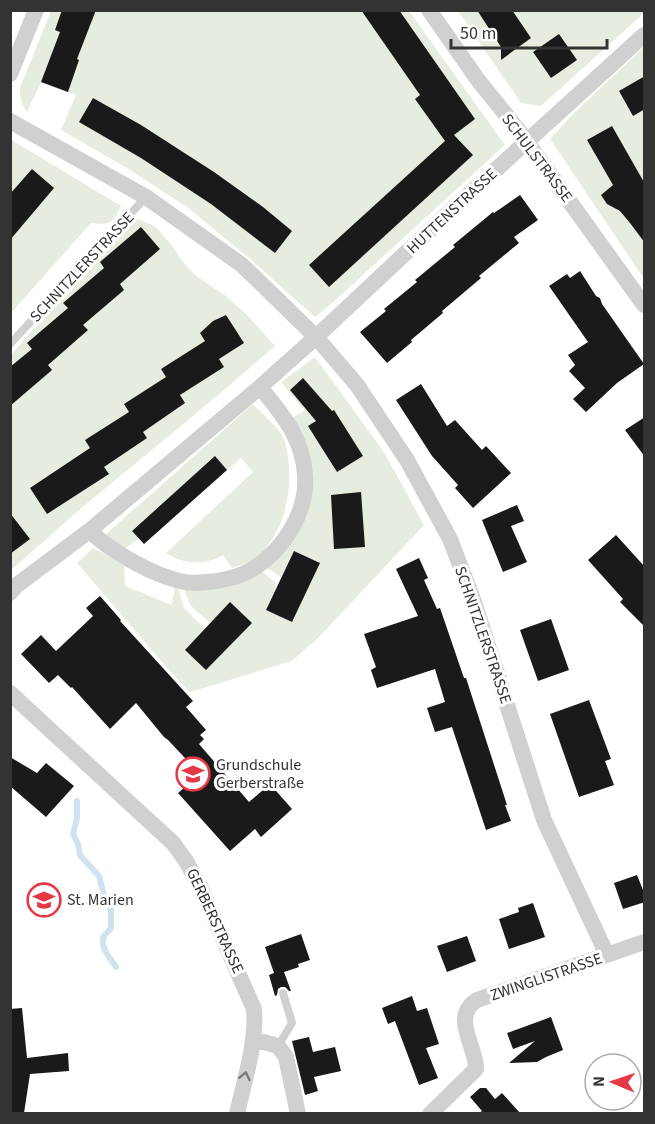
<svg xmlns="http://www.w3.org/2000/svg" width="655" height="1124" viewBox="0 0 655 1124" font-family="'Source Sans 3',sans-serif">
<rect width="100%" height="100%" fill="#fff"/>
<path fill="#e6ecdf" d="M644,10v3l-103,93 -20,-3 -63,-92z
M51,11h358l96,134 -175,160 -15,12 -66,-59 -62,-51 -60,-39 -66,-38 15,-35 -35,-13 -14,30c-6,-8 -7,-14 -7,-24z
M644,47v232l-94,-140 21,-23z
M10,139l111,67c-9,18 -10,19 -30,17l-80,90z
M138,219l18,8 17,20 10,15 13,14 30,20 21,19 28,31c-63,55 -127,107 -191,160 -25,21 -48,43 -73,64v-215l63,-73 47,-49z
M315,357l69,95 40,73 -105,112 -27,24 -102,31 -21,-22 -92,-107 16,-15 31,16 1,22 47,19 3,-18h3l6,21 21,21 1,41 45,-48 -21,-19 -20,20 -20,-18 -6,-16 76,-19 17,14 -11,26 26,12 28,-59 -26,-12 -13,26 -17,-11 37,-42 -8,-107 12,-6 -24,-29z
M253,404c8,9 23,22 29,31 5,9 6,22 7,32 2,31 -6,63 -28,87 -7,8 -18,10 -29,14l-9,-13c-17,11 -41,9 -57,-2l87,-81 -12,-14 -14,12 -12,-13 -83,73 7,9 -17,11 -17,-15z"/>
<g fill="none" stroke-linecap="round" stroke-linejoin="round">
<path stroke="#cfe2ee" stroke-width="6" d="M77,801v17l-4,16 5,10 2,11 19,21 5,19 7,15v18c-2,3 -5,5 -7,8 -5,11 7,23 12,31"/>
</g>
<path fill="#1a1a1a" d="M62,10h34l-19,49 2,1 -11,32 -27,-10 19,-50 -5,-2z
M361,10h38l76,109 -21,16 19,20 -144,132 -20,-22 136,-124 -30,-42 5,-4z
M477,10h35l19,28 -30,22v-13z
M559,34l18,26 -26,18 -18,-26z
M645,76v33l-12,7 -14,-25z
M93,98l48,27 73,47 49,35 29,24 -17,22 -64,-49 -70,-46 -62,-36z
M612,126l33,58v59l-15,-20 -10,-12 -13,-7 -6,-9 12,-10 -26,-45z
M32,169l22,19 -44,52v-46z
M520,195l18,25 -24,17 5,6 -40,33 2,2 -39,33 1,2 -32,27 1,2 -25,21 -27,-31 26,-21 -2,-2 33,-27 -2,-2 40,-33 -2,-2 40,-33 1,1z
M141,227l19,22 -40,35 4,6 -41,35 5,5 -40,35 4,5 -42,36v-39l22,-18 -5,-6 41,-35 -5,-5 41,-35 -4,-6z
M580,271l16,25 4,2 2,6 42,60 -27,19 -31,29 -13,-13 12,-11 -16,-17 6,-6 -7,-10 20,-13 -39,-56 18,-12 3,4z
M226,315l18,28 -25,16 5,8 -44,28 5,8 -42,29 4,6 -43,29 5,7 -62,40 -17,-26 60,-40 -5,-8 44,-28 -5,-8 42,-27 -5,-8 44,-28 -5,-8 13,-12z
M303,378l29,33 2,-1 29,46 -26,16 -29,-46 8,-5 -26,-31z
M421,384l26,42 8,-6 27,30 4,-4 25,27 -38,35 -18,-20 3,-3 -26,-29 -36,-56z
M645,417v40l-20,-27z
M215,456l12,14 -83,74 -12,-13z
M361,492l4,55 -31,2 -3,-54z
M517,505l7,16 -13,5 16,36 -24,10 -21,-52z
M10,513l20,26 -20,15z
M616,535l29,32v60l-25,-25 3,-3 -35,-39z
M294,551l26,12 -28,59 -26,-12z
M419,558l9,20 -4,2 13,29 3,-1 24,70h2l41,127h-2l6,16 -25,9 -34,-103 -17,5 -8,-24 18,-6 -10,-33 -58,19 -6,-18 5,-3 -12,-33 54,-18 -22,-47z
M100,596l21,24 -1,1 73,80 -7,6 20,23 -6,5 4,4 -5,5 50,58 21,-18 22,25 -31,28 -6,-8 -25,22 -52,-58 22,-19 -32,-34 -4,-3 -28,-34 -26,26 -38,-42 -1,1 -13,-13 -9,8 -28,-29 20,-19 15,16 37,-35 -7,-8z
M230,602l22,21 -46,47 -21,-20z
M551,619l18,51 -31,11 -18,-51z
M589,700l22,59 -6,2 9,24 -35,12 -29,-83z
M10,757l27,16 9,-10 28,23 -28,31 -36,-31z
M637,875l8,20v7l-22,7 -9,-26z
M533,903l12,34 -36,12 -10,-30 20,-7 -1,-4z
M301,934l9,26 -12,4 1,3 -15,5 7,19h-2l-4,-4h-4l-3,2 -1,6 -2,1 -6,-21 5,-2 -9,-26z
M467,936l9,25 -29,11 -10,-26z
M412,996l5,15 10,-3 12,36 -13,4 12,30 -19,7 -24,-64 -7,3 -6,-16z
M22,1008l5,50 41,-5 1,18 -39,3 -6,39h-14v-104z
M551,1017l12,33 -17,7 -9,5 -28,1 26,-22 -22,8 -6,-16z
M309,1037l4,15 22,-5 6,24 -27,6 4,14 -13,4 -13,-54z
M480,1088h6l9,11 7,-6 18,20h-41l3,-2 -12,-14z"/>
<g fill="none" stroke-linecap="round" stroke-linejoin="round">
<path stroke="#d0d0d0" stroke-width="8" d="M10,344l136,-147
M278,1046l14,-23 -9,-30"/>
<path stroke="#d0d0d0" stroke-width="16" d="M429,10l49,70 41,51 125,174
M10,74l26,-64
M10,121l136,76 96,68 74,72 41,48 50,75 43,79 23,60 71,221 63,135
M89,531c8,6 16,14 25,19 19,13 48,28 71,32 10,2 22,0 32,-1 11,-2 24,-5 34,-11 32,-19 57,-58 54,-95 -2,-37 -23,-61 -45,-88
M10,593l7,-8 72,-54 171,-144 56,-50 141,-132 187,-170
M10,693l163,150 13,18 16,30 52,118c3,34 -10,72 -17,105
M253,1039l25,7 8,11 12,57
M430,1114l46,-45c1,-22 -26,-52 1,-69l167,-58"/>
</g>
<defs><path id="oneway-chevron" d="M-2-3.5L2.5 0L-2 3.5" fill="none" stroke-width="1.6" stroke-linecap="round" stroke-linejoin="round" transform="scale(1.5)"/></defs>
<use stroke="#7a7a7a" href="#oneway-chevron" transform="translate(245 1076) rotate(-78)"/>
<defs>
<g id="school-ring" transform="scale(1.725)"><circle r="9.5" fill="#fff" stroke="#e63946" stroke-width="1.5"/><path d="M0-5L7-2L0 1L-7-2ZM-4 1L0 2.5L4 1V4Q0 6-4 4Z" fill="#e63946"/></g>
</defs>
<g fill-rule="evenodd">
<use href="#school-ring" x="193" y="774"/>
<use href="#school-ring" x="44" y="900"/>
</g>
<g text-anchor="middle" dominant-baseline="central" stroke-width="6" stroke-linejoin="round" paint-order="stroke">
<g font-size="16" fill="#333" stroke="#fff">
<text transform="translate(537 158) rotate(53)">SCHULSTRASSE</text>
<text transform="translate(452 211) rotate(-43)">HUTTENSTRASSE</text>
<text transform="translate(82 267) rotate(-47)">SCHNITZLERSTRASSE</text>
<text transform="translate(483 635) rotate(71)">SCHNITZLERSTRASSE</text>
<text transform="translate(215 921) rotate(65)">GERBERSTRASSE</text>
<text transform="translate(546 977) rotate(-19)">ZWINGLISTRASSE</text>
</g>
<g font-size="16" fill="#333" stroke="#fff" text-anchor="start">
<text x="216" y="765">Grundschule<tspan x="216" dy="18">Gerberstraße</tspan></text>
<text x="67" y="900">St. Marien</text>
</g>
</g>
<rect width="655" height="1124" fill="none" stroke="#333333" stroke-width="24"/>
<g transform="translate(613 1082) rotate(272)"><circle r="28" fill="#ffffff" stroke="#adadad" stroke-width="1.5"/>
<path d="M0-4.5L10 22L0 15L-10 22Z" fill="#e63946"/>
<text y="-9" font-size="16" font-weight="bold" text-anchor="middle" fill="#333333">N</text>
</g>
<path d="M451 39v9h156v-9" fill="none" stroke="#333333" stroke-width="3"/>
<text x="460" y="39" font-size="18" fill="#333333" stroke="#ffffff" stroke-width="4.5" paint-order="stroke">50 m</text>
</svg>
